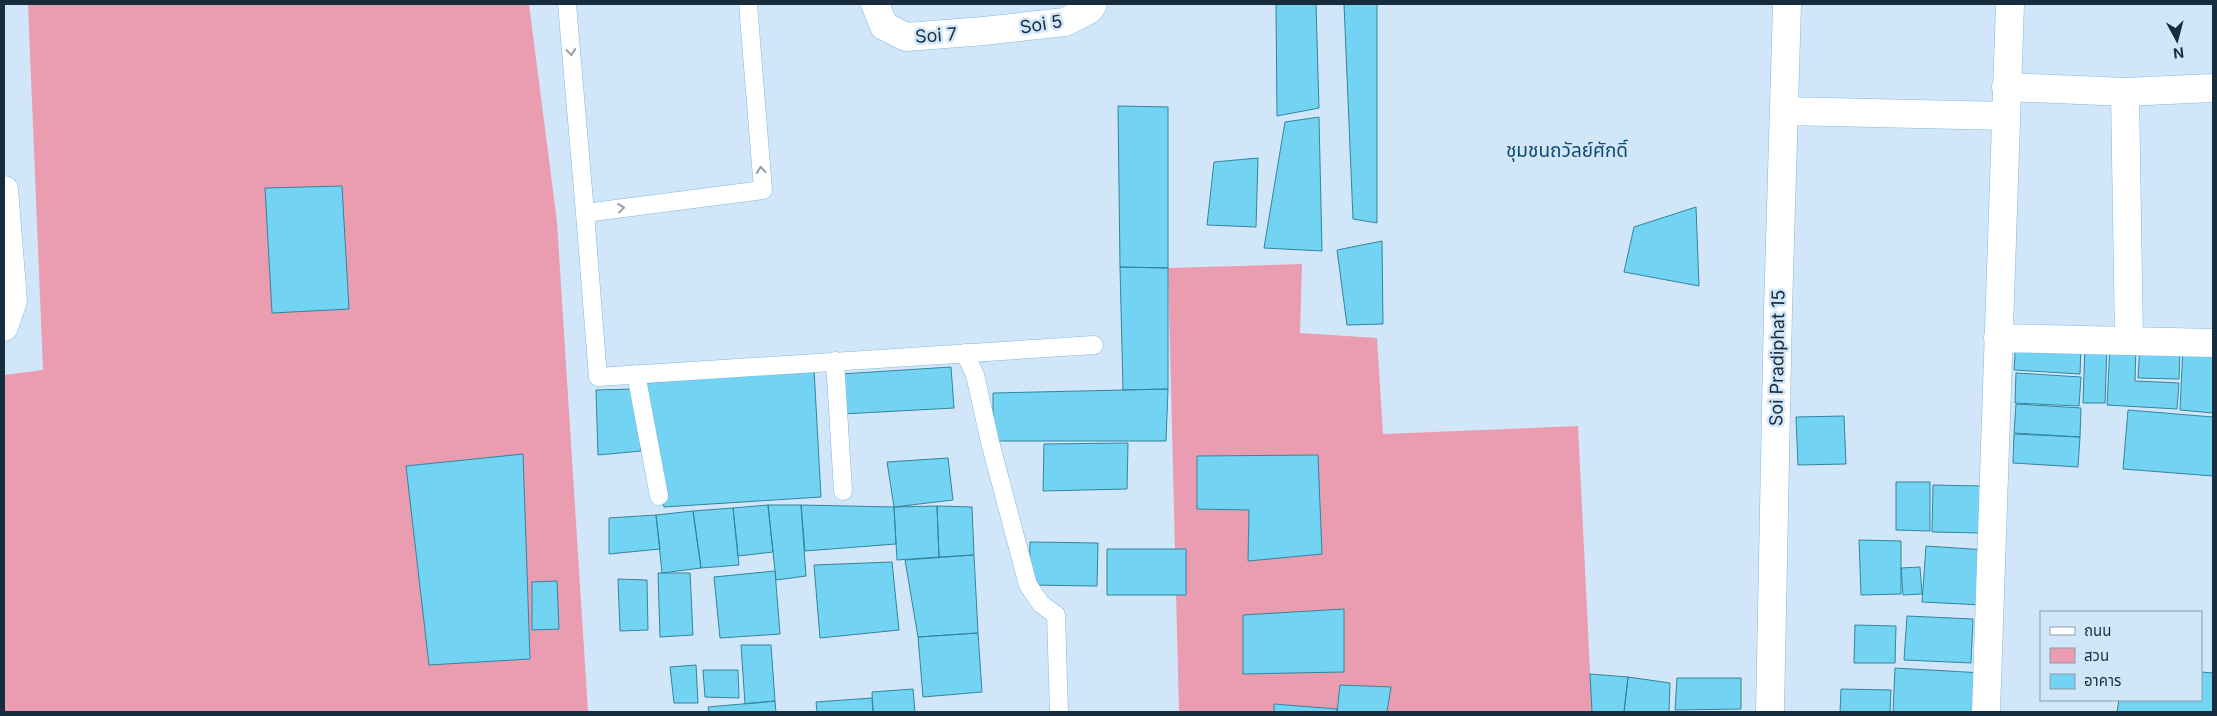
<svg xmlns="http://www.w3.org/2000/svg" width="2217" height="716" viewBox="0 0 2217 716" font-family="Inter,'Noto Sans Thai',sans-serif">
<rect width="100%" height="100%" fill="#d1e7f9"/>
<path fill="#ea9cb0" d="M28,4h501l28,218 31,490h-584v-337l39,-5z
M1302,264l-2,69 77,5 6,96 195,-8 14,286h-413l-11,-444z"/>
<path fill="#72d3f3" stroke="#35849d" d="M1276,4h40l3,104 -42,8z
M1344,4h33v219l-24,-4z
M1118,106l50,1v161l-48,-1z
M1319,117l3,134 -58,-3 21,-126z
M1258,158l-2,69 -49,-2 7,-63z
M342,186l7,123 -77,4 -7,-125z
M1696,207l3,79 -75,-14 10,-45z
M1382,241l1,83 -36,1 -10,-75z
M1120,267l48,1v121l-45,1z
M2016,341l65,4 -1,29 -66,-4z
M2110,344l26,1 -1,36 44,2 -2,26 -70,-4z
M2140,344l40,2 -1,33 -41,-1z
M2085,345l22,1 -2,57h-22z
M2183,346l30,1v66l-33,-3z
M951,367l3,41 -111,6 -2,-40z
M814,369l7,128 -157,10 -18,-124z
M2016,373l65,4 -2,29 -64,-3z
M636,389l5,62 -43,4 -2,-65z
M1168,389l-2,52h-173v-48z
M2016,404l65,4 -1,29 -66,-4z
M2128,410l85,7v59l-90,-7z
M1844,416l2,48 -48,1 -2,-48z
M2014,434l66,3 -2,30 -65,-4z
M1128,443l-1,46 -84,2 1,-47z
M523,454l7,205 -101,6 -23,-199z
M1318,455l4,99 -74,7 1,-51 -52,-1v-53z
M948,458l5,42 -59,7 -7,-45z
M1896,482h34v49l-34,-1z
M1933,485l48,1 -1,47 -48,-1z
M768,505h33l5,71 -30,4z
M768,505l5,47 -35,4 -5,-48z
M801,505l93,2 2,37 -91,7z
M937,506l35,1 2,48 -35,2z
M937,506l2,51 -42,3 -3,-53z
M733,508l6,57 -38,3 -8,-57z
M693,511l8,57 -39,5 -6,-58z
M656,515l4,34 -51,5v-36z
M1859,540l42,1v53l-40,1z
M1030,542l68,1 -1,43 -68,-1z
M1926,546l61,4 -4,55 -61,-3z
M1107,549h79v46h-79z
M974,555l4,78 -60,4 -13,-77z
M892,562l7,68 -79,8 -6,-73z
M1920,567l2,27 -19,1 -2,-27z
M775,571l5,63 -60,4 -6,-61z
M658,573h32l3,62 -33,2z
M618,579l29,1 1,50 -28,1z
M557,581l2,48 -27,1v-48z
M1344,609v63l-101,2v-59z
M1907,616l66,3 -2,44 -67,-3z
M1855,625l41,1 -1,37h-41z
M978,633l4,59 -59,5 -5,-60z
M741,645h30l4,56 -30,3z
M696,665l2,38h-24l-4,-36z
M1895,668l88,5 -3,39h-87z
M703,670h35l1,28 -34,-1z
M2201,672l12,1v39h-96l2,-12h82z
M1590,674l38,3 -4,35h-32z
M1628,677l42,6 -1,29h-45z
M1677,678h64v31l-66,1z
M1340,685l51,2 -4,25h-50z
M913,689l2,23h-42l-1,-20z
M1841,689l50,1 -1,22h-50z
M872,698l1,14h-56l-1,-10z
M775,701l1,11h-67l-1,-5z
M1274,704l63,5 -1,3h-62z"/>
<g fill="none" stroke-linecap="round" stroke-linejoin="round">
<g stroke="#81b8e3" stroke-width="19">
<path id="service" d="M567,4l18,209 178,-23 -15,-186
M585,213l13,164 496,-32
M965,353l10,22 15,67 38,143 13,19 15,11 3,97
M835,361l8,130
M636,374l23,122"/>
</g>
<g stroke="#81b8e3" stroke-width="29">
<path id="minor" d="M875,4l9,22 22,11 78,-6 81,-9 25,-13 3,-5
M2006,87l119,5 88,-4
M2125,92l4,249
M1785,111l221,5
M4,190l9,111 -9,26
M1998,338l215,5
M1770,712l8,-403 9,-305
M1986,712l24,-708"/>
</g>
<use href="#service" stroke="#fff" stroke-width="18"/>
<use href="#minor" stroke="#fff" stroke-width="28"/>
</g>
<defs><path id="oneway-chevron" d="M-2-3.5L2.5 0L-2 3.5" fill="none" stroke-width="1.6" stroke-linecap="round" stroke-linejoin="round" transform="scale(1.25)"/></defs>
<g stroke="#97a0a8">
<use href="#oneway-chevron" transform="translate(571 52) rotate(85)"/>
<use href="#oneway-chevron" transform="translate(761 170) rotate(-95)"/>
<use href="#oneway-chevron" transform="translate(621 208) rotate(-7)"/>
</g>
<g text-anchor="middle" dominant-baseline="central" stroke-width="5" stroke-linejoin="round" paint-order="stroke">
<g font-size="18" fill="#172d3e" stroke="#d1e7f9">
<text transform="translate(1041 24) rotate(-9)">Soi 5</text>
<text transform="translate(936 35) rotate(-4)">Soi 7</text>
<text transform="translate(1777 358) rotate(-89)">Soi Pradiphat 15</text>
</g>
<g font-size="19" fill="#0f4a6f" stroke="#d1e7f9">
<text x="1567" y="150">ชุมชนถวัลย์ศักดิ์</text>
</g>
</g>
<rect width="2217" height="716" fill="none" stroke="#172d3e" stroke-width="10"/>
<rect x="2040" y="611" width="162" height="90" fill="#d1e7f9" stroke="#879dae"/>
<rect x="2050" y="627" width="25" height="8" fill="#ffffff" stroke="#879dae"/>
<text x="2084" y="636" font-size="15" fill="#172d3e">ถนน</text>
<rect x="2050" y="648" width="25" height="15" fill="#ea9cb0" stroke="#879dae"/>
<text x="2084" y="661" font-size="15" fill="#172d3e">สวน</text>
<rect x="2050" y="674" width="25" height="15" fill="#72d3f3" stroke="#879dae"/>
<text x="2084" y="686" font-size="15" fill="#172d3e">อาคาร</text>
<g transform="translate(2177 40) rotate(173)" stroke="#d1e7f9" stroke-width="4" paint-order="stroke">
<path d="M0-4L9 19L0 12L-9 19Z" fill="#172d3e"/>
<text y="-8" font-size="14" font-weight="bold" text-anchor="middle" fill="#172d3e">N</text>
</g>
</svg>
